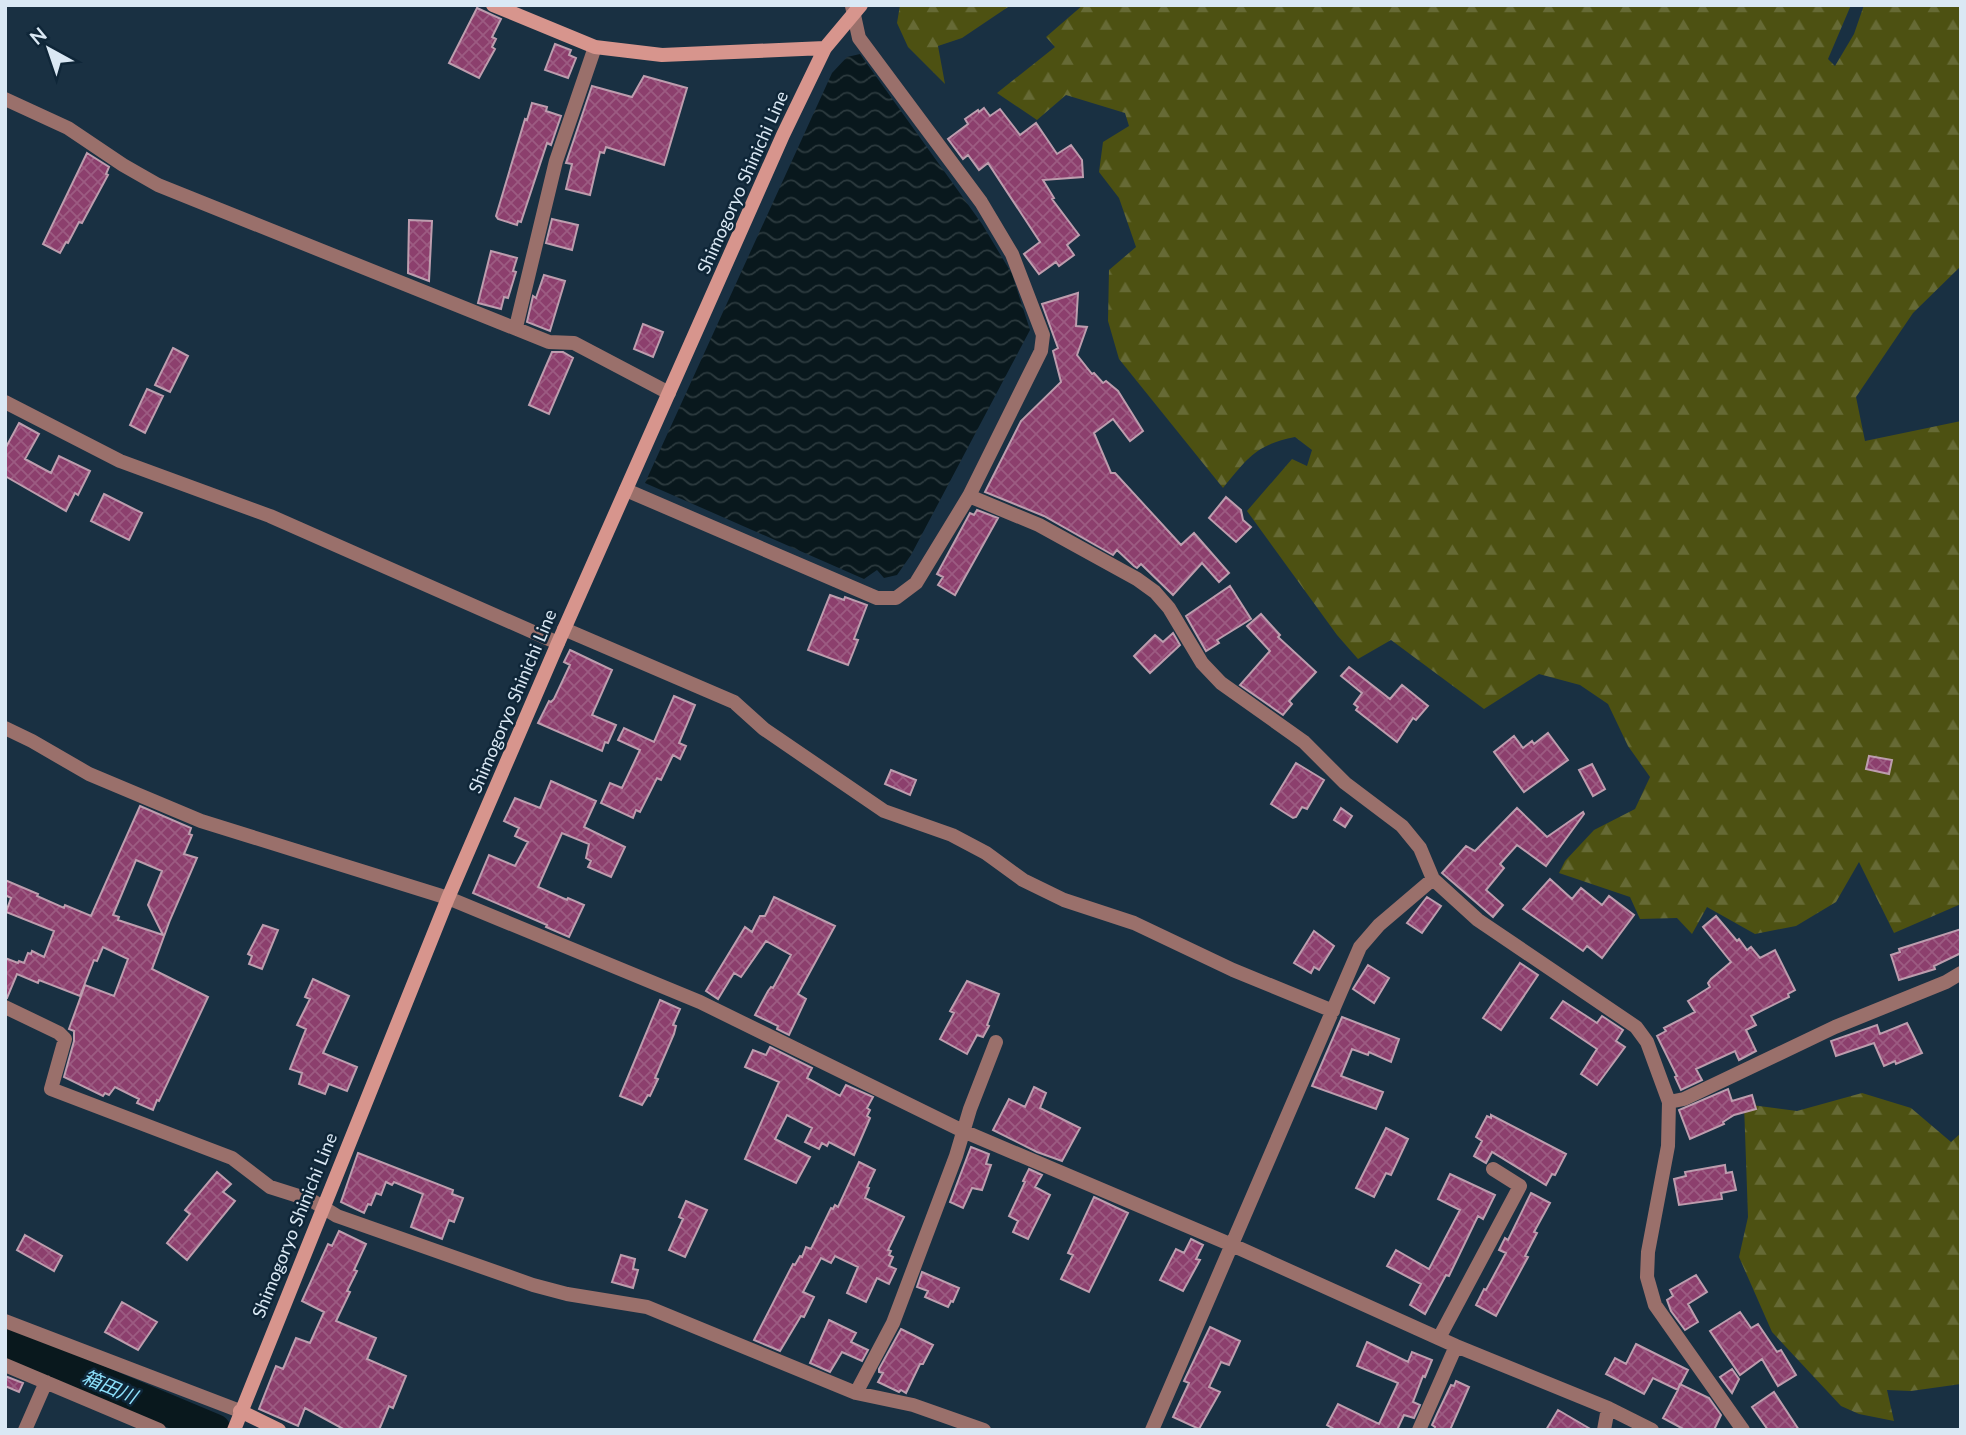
<svg xmlns="http://www.w3.org/2000/svg" width="1966" height="1435" viewBox="0 0 1966 1435" font-family="Lato,'Noto Sans JP',sans-serif">
<defs>
<pattern id="forest-firs" width="22" height="20" patternUnits="userSpaceOnUse" patternTransform="scale(1.75)"><rect width="22" height="20" fill="#4d5112"/><path d="M5 1l3.5 6h-7zM16 11l3.5 6h-7z" fill="#666a35"/></pattern>
<pattern id="water-waves" width="16" height="10" patternUnits="userSpaceOnUse" patternTransform="scale(1.75)"><rect width="16" height="10" fill="#09181d"/><path d="M0 5q4-4 8 0t8 0" fill="none" stroke="#2c3a3e"/></pattern>
<pattern id="building-cross-hatch" width="8" height="8" patternUnits="userSpaceOnUse" patternTransform="scale(1.75)"><rect width="8" height="8" fill="#8c3f6d"/><path d="M0 0l8 8M0 8l8-8" fill="none" stroke="#9c5b82"/></pattern>
</defs>
<rect width="100%" height="100%" fill="#193042"/>
<path fill="url(#forest-firs)" d="M900,5h111l-49,33 -24,8 7,38 -37,-37 -11,-24z
M1083,5h768l-23,54 7,7 19,-32 10,-29h97v261l-48,47 -57,84 9,44 96,-20v483l-67,29 -35,-71 -23,40 -40,24 -41,8 -48,-27 -15,27 -15,-16 -37,1 -10,-22 -71,-24 6,-12 29,-31 41,-21 15,-32 -22,-31 -20,-42 -28,-19 -41,-11 -55,35 -93,-69 -33,19 -21,-24 -90,-124 45,-52 15,7 5,-16 -17,-13c-40,8 -47,21 -72,51l-104,-129 -11,-38 1,-51 27,-23 -17,-49 -20,-26 4,-30 26,-16 -4,-13 -59,-18 -29,25 -40,-27 58,-46 -9,-10z
M1862,1093l49,15 40,34 10,-9v251l-50,7 -24,-1 7,31 -35,-7 -18,-8 -69,-74 -33,-75 9,-40 -4,-113 53,7z"/>
<path fill="url(#water-waves)" d="M860,54l122,170 30,50 18,56 -119,225 -14,20 -13,3 -7,-8 -13,9 -219,-96 187,-410 15,-16z"/>
<g fill="none" stroke-linecap="round" stroke-linejoin="round">
<path stroke="#09181d" stroke-width="32" d="M5,1342l210,88"/>
</g>
<path fill="url(#building-cross-hatch)" stroke="#bd9dae" stroke-width="2" fill-rule="evenodd" d="M477,8l24,11 -9,18 4,2 -4,8 3,2 -16,29 -30,-15z
M555,44l16,6 -2,5 7,3 -8,20 -23,-8z
M644,76l43,12 -23,77 -58,-18 -2,6 -4,-1 -10,43 -24,-6 6,-25 -6,-1 26,-77 40,11z
M532,103l15,4 -1,4 15,5 -10,29 -4,-2 -26,79 -3,-1 -1,4 -19,-6 -2,-3 29,-97 2,1z
M984,108l6,8 10,-7 20,26 16,-12 21,31 14,-9 11,15 1,17 -40,3 11,18 -2,1 27,36 -12,10 7,10 -15,11 -3,-4 -17,12 -15,-20 16,-12 -52,-79 -9,7 -11,-15 -5,4 -15,-20 20,-15 -3,-5 13,-9 1,2z
M87,153l22,14 -3,7 2,1 -26,48 -3,-1 -11,21 -2,-1 -6,11 -17,-9z
M552,219l26,6 -6,25 -26,-7z
M409,220l23,1 -3,60 -21,-8z
M491,251l26,7 -4,13 3,1 -8,26 -4,-1 -3,12 -23,-6z
M544,275l21,6 -15,50 -23,-9 6,-26 3,2z
M1078,293l-2,33 11,1 -10,28 15,19 2,-1 9,10 3,-2 12,10 25,40 -13,10 -17,-22 -19,14 17,40h4l66,72 13,-12 35,40 -10,9 -17,-19 -29,32 -32,-31 -4,4 -3,-2 -17,-16 -4,5 -69,-39 -59,-24 36,-71 40,-39 -8,-31 5,-3 -16,-44z
M643,324l20,8 -10,25 -19,-8z
M173,348l15,8 -18,36 -15,-7z
M552,352h11l10,6 -24,56 -20,-9z
M147,389l16,7 -18,37 -15,-8z
M19,423l20,11 -14,25 26,14 8,-17 31,15 -12,24 -3,-2 -9,18 -61,-35v-27z
M104,494l38,19 -13,27 -38,-19z
M1226,497l15,13 2,10 8,7 -15,15 -27,-24z
M977,510l21,8 -43,77 -17,-10 5,-8 -6,-3 33,-61 4,2z
M1230,586l21,33 -34,21 2,3 -13,8 -20,-35z
M830,595l14,5 1,-3 22,8 -13,34 4,1 -10,25 -40,-15z
M1261,614l19,21 -2,2 38,35 -27,29 3,3 -9,11 -43,-30 30,-34 -23,-25z
M1173,633l7,12 -30,28 -16,-17 21,-21 8,7z
M570,650l42,20 -20,45 24,10 -8,18 -3,-1 -3,9 -64,-28 11,-22 2,1 3,-3 16,-34 -6,-3z
M1349,667l41,32 12,-14 26,21 -12,14 -3,-2 -16,24 -41,-32 2,-3 -4,-3 8,-11 -21,-17z
M674,696l21,9 -16,38 7,3 -6,13 -7,-4 -12,25 -4,-2 -17,34 -4,-2 -3,8 -32,-15 9,-20 12,5 18,-38 -22,-10 6,-12 30,14z
M1548,733l20,27 -44,32 -30,-40 20,-16 9,12 9,-7 2,3z
M1869,756l23,4 -3,14 -23,-5z
M1296,763l28,17 -17,29 -5,-2 -6,10 -3,1 -22,-14z
M1592,764l13,25 -12,7 -14,-26z
M891,770l25,10 -6,15 -25,-11z
M551,781l45,20 -12,26 41,20 -14,30 -23,-10 3,-6 -5,-3 3,-14 -27,-11 -24,54 29,13 1,-2 16,7 -15,32 -23,-10 1,-2 -74,-32 16,-38 26,11 13,-24 -13,-6 4,-8 -15,-7 11,-23 25,10z
M140,806l51,22 -2,6 3,1 -8,19 13,4 -27,62 -18,49 56,28 -49,104 -2,-1 -4,10 -16,-7 2,-4 -24,-12 -6,8 -4,-2 -2,3 -39,-19 10,-36v-10l-5,-2 16,-44 29,11 14,-37 -25,-12 -6,14 -3,-1 -14,36 -41,-16 -1,3 -21,-9 -10,24h-2v-40l13,5 1,-2 5,2 4,-10 3,1 1,-3 12,6 10,-26 -48,-19 5,-14 -6,-3v-15l33,14 -1,2 27,12 1,-3 26,11zM136,860l26,11 -14,34 15,30 -45,-15 1,-3 -6,-2z
M1341,808l11,8 -7,11 -11,-7z
M1517,808l30,29 36,-25 1,2 -38,52 -29,-21 -17,19 4,4 -18,22 17,15 -10,12 -51,-44 24,-27 9,5z
M1550,879l22,20 9,-11 21,17 7,-9 25,19 -32,43 -15,-12 -4,5 -60,-42z
M774,897l61,29 -37,68 8,5 -17,36 -12,-6 1,-3 -23,-11 13,-24 3,-4 2,1 18,-33 -25,-14 -25,36 -7,-4 -16,26 -12,-8 39,-64 7,5 8,-16h5z
M1427,897l14,9 -19,27 -15,-10z
M1716,916l21,25 2,-2 8,11 4,-3 9,11 15,-8 20,40 -7,4 1,3 -38,19 5,9 -10,5 10,21 -17,9 -4,-9 -39,18 6,11 -21,10 -6,-13 2,-1 -20,-40 9,-5 -2,-3 31,-16 -7,-11 22,-14 -2,-4 3,-4 20,-17 -28,-35z
M263,925l15,5 -16,39 -13,-5 3,-8 -4,-2z
M1961,929v24l-27,13 1,3 -36,11 -8,-25 9,-3 -1,-3z
M1314,931l20,15 -15,24 -5,-3 -3,6 -17,-10z
M1520,963l18,12 -37,55 -18,-12z
M1368,965l21,13 -15,25 -21,-14z
M313,979l36,17 -26,57 34,14 -10,24 -18,-7 -4,10 -26,-10 3,-11 -12,-4 16,-40 -9,-4 13,-26 -5,-2z
M967,981l32,13 -12,31 2,1 -6,11 -6,-2 -10,19 -27,-15 14,-26 -4,-2z
M660,1000l20,9 -7,16 3,1 -2,8 -19,44 3,1 -8,17 -2,-1 -6,10 -22,-9z
M1563,1001l34,22 5,-7 21,14 -7,11 9,6 -28,38 -16,-11 16,-25 -46,-31z
M1342,1017l57,22 -8,23 -22,-10 -1,3 -16,-6 -11,27 42,16 -7,17 -64,-23z
M1907,1023l15,30 -26,11 -1,-3 -11,5 -10,-23 -38,13 -5,-15 46,-16 3,9z
M770,1047l42,21 -5,10 33,18 6,-11 27,12 -6,11 3,2 -3,6 3,2 -16,37 -25,-13 -2,4 -5,-3 -3,6 -14,-7 7,-14 -25,-13 -12,24 35,18 -14,26 -51,-24 34,-77 -34,-15 8,-17 13,5z
M1034,1087l12,6 -6,15 40,20 -18,33 -25,-9 -44,-22 16,-31 16,8z
M1728,1089l4,12 20,-6 4,14 -22,6 -11,7 1,2 -34,15 -11,-29z
M1491,1115l75,39 -11,21 -3,-1 -6,11 -54,-33 -6,11 -12,-7 8,-15 -6,-4 11,-21 4,2z
M1386,1128l22,11 -17,36 -5,-2 -12,24 -18,-9z
M971,1147l18,7 -3,10 5,1 -9,25 -10,-2 -9,20 -13,-6z
M358,1153l95,37 -1,4 11,4 -9,24 -5,-2 -7,19 -31,-12 12,-33 -29,-12 -2,3 -6,-3 -5,13 -5,-2 -5,12 -3,-1 -4,9 -23,-11z
M859,1162l16,8 -8,17 2,1 -4,10 39,19 -16,33 3,1 -2,4 4,2 -4,9 7,3 -7,15 -12,-6 -11,24 -19,-9 11,-26 -23,-11 -4,7 -10,-5 -18,34 11,5 -10,20 -3,-1 -21,35 -26,-11 39,-76 2,1 5,-9 2,1 4,-10 5,2 20,-41 2,1 2,-4 3,2z
M1725,1165l1,8 6,-1 4,18 -15,3 1,6 -43,6 -5,-26 12,-3 -1,-4z
M1029,1169l13,6 -7,12 15,8 -22,44 -15,-7 5,-11 -9,-5 16,-34 -2,-1z
M217,1172l14,12 -8,8 12,9 -48,59 -20,-17 23,-29 -5,-4z
M1450,1174l45,21 -12,24 -5,-3 -29,60 -3,-1 -21,39 -15,-9 11,-21 -34,-18 9,-16 33,19 31,-59 -22,-11z
M1531,1193l19,10 -16,29 3,1 -12,23 3,1 -32,59 -20,-11 8,-16 2,1 20,-37 -7,-3 6,-12 3,2z
M1094,1197l34,16 -39,79 -28,-13 12,-24 -5,-2z
M686,1201l21,9 -22,47 -16,-7 14,-31 -4,-2z
M339,1231l27,13 -12,26 3,1 -10,20 3,1 -14,29 40,17 -9,21 39,17 -13,32 -4,-2 -10,24h-34l-40,-22 -7,18 -39,-17 17,-43 7,3 13,-31 14,5 14,-31 -22,-11 26,-57 4,2z
M25,1235l37,21 -8,15 -37,-21z
M1191,1239l12,6 -7,14 4,1 -17,31 -23,-11 16,-31 8,4z
M621,1255l14,4 -2,10 5,1 -5,18 -21,-6z
M922,1272l37,16 -6,14 -2,-1 -3,6 -23,-10 3,-6 -11,-4z
M1696,1275l11,17 -19,12 10,18 -13,8 -14,-19 -4,-11 6,-4 -3,-6z
M122,1302l35,20 -19,28 -33,-18z
M1740,1312l11,16 7,-4 19,28 4,-2 15,25 -18,11 -16,-27 -22,16 -30,-44z
M829,1320l27,13 -5,9 17,8 -6,11 -20,-9 -12,20 -20,-9z
M1210,1327l30,14 -11,24 -8,-3 -12,25 11,5 -21,37 -26,-12 16,-34 -5,-2z
M901,1329l32,16 -10,19h-3l-14,29 -5,-3 -2,2 -21,-10 5,-9 -4,-1v-3z
M1367,1342l41,20 4,-10 20,8 -7,17 -2,-1 -10,26 7,3 -6,13 -10,-3 -7,15h-61l-9,-5 11,-21 41,20 19,-41 -41,-17z
M1636,1344l52,26 -10,19 2,-5 29,14 12,17 -7,15h-29l-22,-12 15,-28 -25,-12 -9,16 -38,-20 9,-16 11,6z
M1732,1369l7,10 -7,14 -12,-16z
M5,1376l18,7 -4,9 -14,-6z
M1456,1381l13,6 -19,43h-16l1,-3 -3,-2 6,-13 13,-27 3,1z
M1774,1392l25,38h-31l-16,-23z
M1558,1410l34,20h-46z"/>
<g fill="none" stroke-linecap="round" stroke-linejoin="round">
<path stroke="#9a706b" stroke-width="14" d="M5,99l63,29 55,37 35,20 391,157 25,1 95,50
M516,327l40,-166 39,-114
M5,402l115,59 150,55 288,127
M626,490l251,108h19l20,-15 53,-87 72,-145 2,-16 -31,-81 -31,-52 -122,-164 -7,-32
M969,496l70,29 98,54 18,13 14,16 33,55 19,20 83,59 41,41 57,43 18,22 13,31 45,41 158,107 11,15 22,60 -1,44 -20,106 -1,25 8,28 88,125
M564,629l170,73 30,27 120,82 68,24 34,18 37,27 41,20 70,23 99,47 100,41
M5,728l27,13 57,33 112,47 247,77 252,104 263,129 269,114 224,101 152,62 44,22
M5,1007l54,26 6,6 -14,50 181,69 38,29 41,13 26,16 196,69 34,9 80,13 209,86 57,12 71,25
M1669,1102l15,-3 151,-72 111,-45 15,-9
M5,1321l235,90
M1439,1338l81,-152 -27,-17
M5,1365l154,65
M856,1393l37,-70 63,-167 14,-47 26,-67
M25,1430l21,-48
M1152,1430l208,-483 19,-22 54,-46
M1419,1430l37,-84
M1604,1430l4,-22"/>
<path stroke="#d7958d" stroke-width="14" d="M493,5l102,42 67,8 163,-7
M240,1411l39,19
M234,1430l214,-532 110,-255 225,-508 42,-87 36,-43"/>
</g>
<g text-anchor="middle" dominant-baseline="central" stroke-width="5" stroke-linejoin="round" paint-order="stroke">
<g font-size="18" fill="#dae8f4" stroke="#0f2638">
<text transform="translate(742 182) rotate(-66)">Shimogoryo Shinichi Line</text>
<text transform="translate(512 701) rotate(-67)">Shimogoryo Shinichi Line</text>
<text transform="translate(294 1225) rotate(-68)">Shimogoryo Shinichi Line</text>
</g>
<g font-size="19" font-style="italic" fill="#8ee2fd" stroke="#0f2638">
<text transform="translate(110 1386) rotate(23)">箱田川</text>
</g>
</g>
<rect width="1966" height="1435" fill="none" stroke="#dae8f4" stroke-width="14"/>
<g transform="translate(49 49) rotate(320)" stroke="#0f2638" stroke-width="5" paint-order="stroke">
<path d="M0-5L12 26L0 18L-12 26Z" fill="#dae8f4"/>
<text y="-10" font-size="19" font-weight="bold" text-anchor="middle" fill="#dae8f4">N</text>
</g>
</svg>
